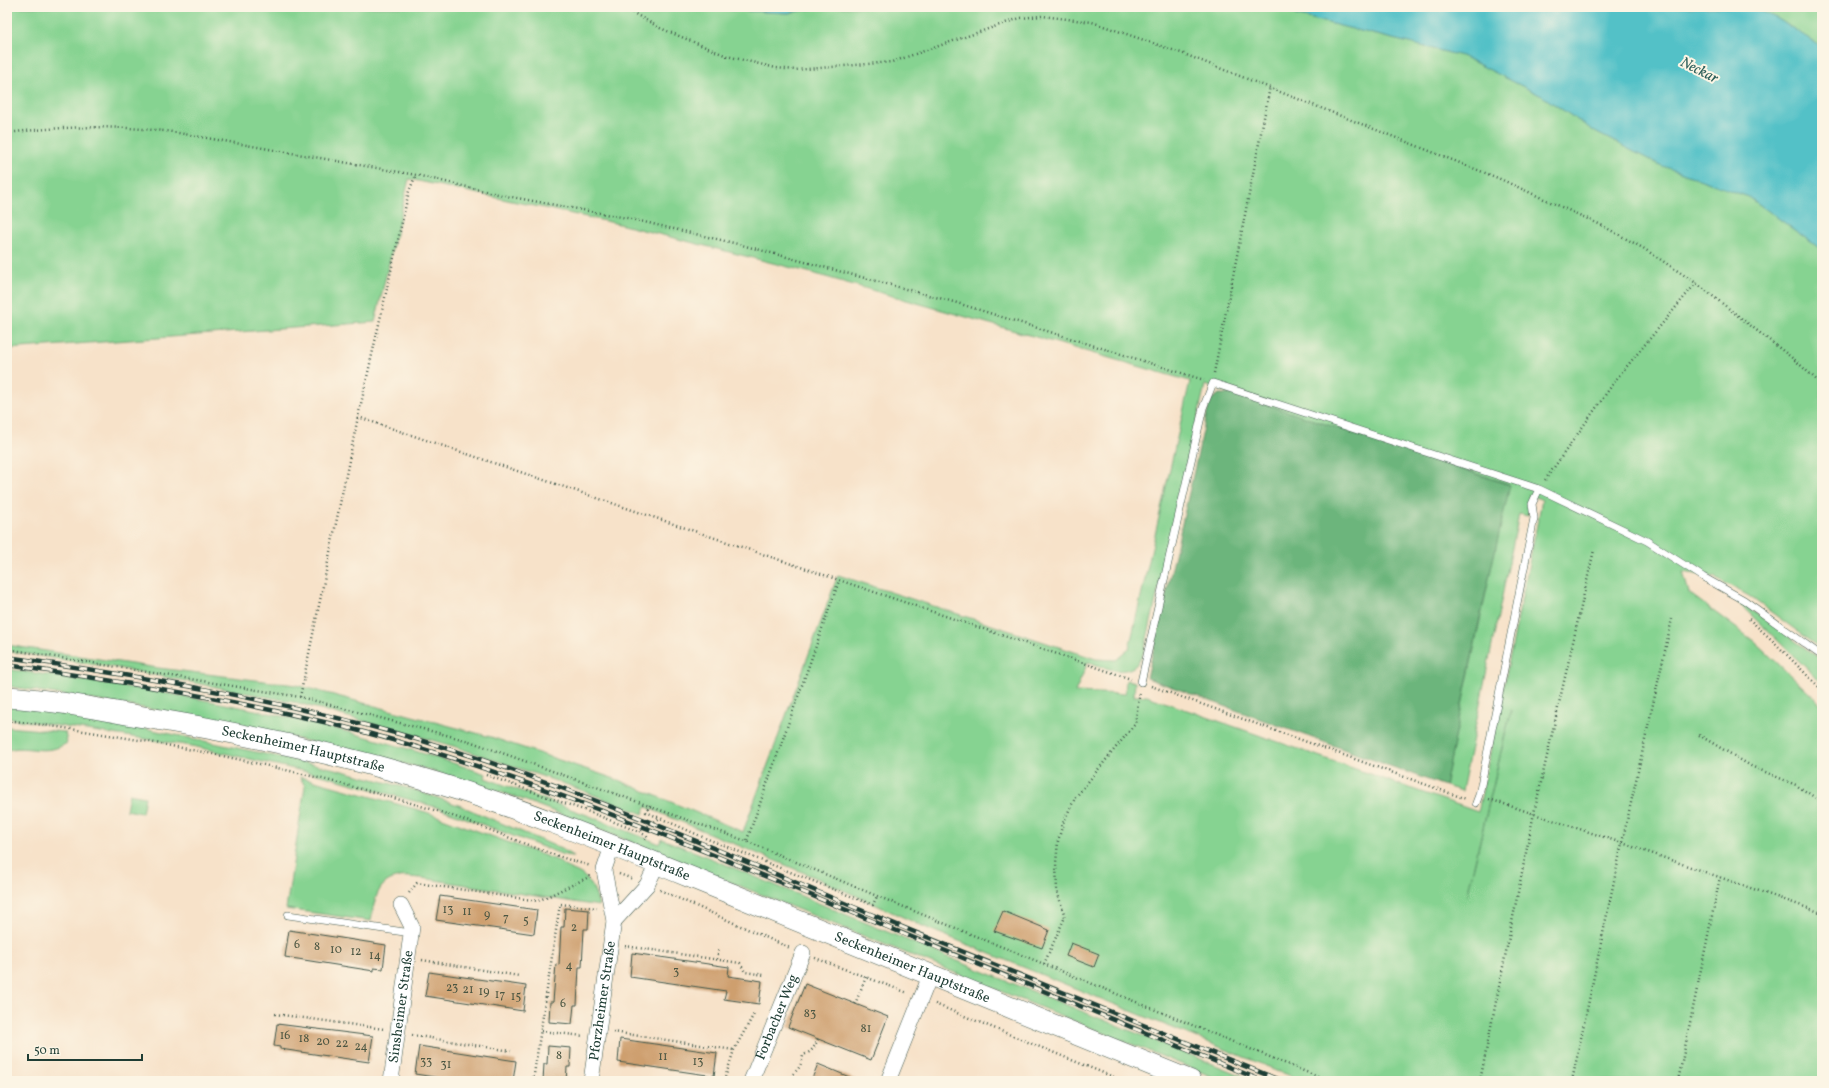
<svg xmlns="http://www.w3.org/2000/svg" width="1829" height="1088" viewBox="0 0 1829 1088" font-family="Vollkorn,serif">
<rect width="100%" height="100%" fill="#fcf5e5"/>
<filter id="ink" filterUnits="userSpaceOnUse"><feTurbulence type="fractalNoise" baseFrequency=".025" numOctaves="2"/><feDisplacementMap in="SourceGraphic" scale="8" xChannelSelector="R" yChannelSelector="G"/><feConvolveMatrix kernelMatrix="1 2 1 2 8 2 1 2 1" color-interpolation-filters="sRGB"/></filter>
<filter id="wash" filterUnits="userSpaceOnUse"><feTurbulence type="fractalNoise" baseFrequency=".012" numOctaves="4" result="noise"/><feDisplacementMap in="SourceGraphic" scale="16" xChannelSelector="R" yChannelSelector="G"/><feGaussianBlur stdDeviation="0.9" result="paint"/><feColorMatrix in="noise" values="0 0 0 0 0 0 0 0 0 0 0 0 0 0 0 0 0 1.4 0 .05"/><feComposite in="paint" operator="in"/></filter>
<g filter="url(#wash)">
<rect width="100%" height="100%" fill="#f7e2c9"/>
<path fill="#86d391" stroke="#528862" fill-rule="evenodd" d="M7,7h713l11,3 57,3 34,-6h457l17,8 166,41 80,40 55,37 63,32 89,32 73,53v399l-73,-53 -35,-19 -31,-5 6,21 66,49 67,63v376h-519l-376,-153 -108,-49 -173,-72 -3,7 -75,-29 -115,-39 -155,-43 -180,-35 -111,-17v-6l151,23 138,17 195,52 127,43 125,52 95,-257 258,84 20,1 13,-11 61,-268 -378,-108 -193,-49 -210,-45 -34,143 -368,27zM1205,385l304,99 -64,302 17,5 57,-277 9,2 1,-22 13,6 -64,312 -331,-116h-13l1,-14 -9,-2 -1,14 -50,-2 13,-30c14,4 34,15 48,3 3,-3 5,-9 8,-13zM1511,710l-44,186v-1z
M1752,7h70v40l-44,-28z
M1729,594l93,66v23l-1,-1z
M7,669c95,14 190,27 284,49 66,15 131,34 195,56l-1,4 102,37 73,29 2,-5 36,14 257,107 300,121h-32l-639,-258 -71,-27 -87,-27 -208,-49 -211,-34z
M7,705l108,17 216,46 84,22 46,16 101,43 12,8 -13,-3 -122,-46 -114,-32 -133,-30 -185,-28z
M7,727l58,5 2,11c-22,14 -38,1 -60,7z
M300,777l126,35 133,49c6,8 14,8 22,13 11,7 15,20 18,32l-177,-28c-8,0 -19,-3 -26,0 -20,5 -22,25 -25,43l-85,-12 19,-123z
M129,794l16,3 -3,16 -16,-3z"/>
<path fill="#6cb57b" stroke="#467958" d="M1219,394h16l275,91 -31,137 -34,164 -298,-108 61,-269 3,-9z"/>
<path fill="#52c1c7" stroke="#387f7e" d="M720,7h102l-34,6 -57,-3z
M1279,7h473l26,12 44,28v203l-73,-53 -89,-32 -63,-32 -55,-37 -80,-40 -166,-41z"/>
<g id="blocks">
<path fill="#ce9f6e" d="M440,896l97,14 -3,24 -98,-14z
M565,908l24,2 -1,19h-4l-2,38h-3l-2,38h-3l-2,19 -23,-2 1,-20h3l3,-38 3,1 2,-38h3z
M1003,911l46,19 -7,18 -48,-17z
M289,930l97,15 -3,24 -9,-1v3l-89,-14z
M1071,943l28,11 -5,13 -28,-11z
M632,953l97,14 -1,9 34,5 -3,23 -35,-5 2,-8 -96,-14z
M429,972l97,14 -3,25 -98,-15z
M805,984l83,33 -17,43 -83,-33z
M277,1024l96,12 -4,26 -89,-13v-2l-6,-1z
M620,1039l97,14 -3,23 -96,-14z
M419,1046l97,15 -3,20h-53l-45,-7z
M548,1046l23,2 -1,19h-3l-1,14h-23l1,-17h3z
M818,1064l41,17h-48z"/>
</g>
</g>
<g filter="url(#ink)">
<use href="#blocks" fill-opacity="0" stroke="#3f564a" stroke-width="1"/>
<g fill="none" stroke-linecap="round" stroke-linejoin="round">
<g stroke="#3f564a" stroke-width="8">
<path id="service" d="M1141,682l62,-274 10,-25 326,106 108,52 56,36 41,23 78,56
M1476,803l3,-8 55,-277 -2,-14 7,-15
M288,915l123,18"/>
</g>
<g stroke="#3f564a" stroke-width="16">
<g id="minor">
<path d="M614,921l33,-36 10,-21"/>
<path id="s1" d="M391,1081l21,-154 -11,-22"/>
<path id="s2" d="M591,1081l23,-160 -10,-51 8,-24"/>
<path id="s3" d="M751,1081l52,-128"/>
<path d="M888,1081l42,-105"/>
</g>
</g>
<g stroke="#3f564a" stroke-width="22">
<g id="secondary">
<path id="s4" d="M7,697c46,3 91,12 137,20 92,15 185,35 276,61 108,31 213,76 317,118 152,62 303,124 454,185"/>
</g>
</g>
<path stroke="#3f564a" stroke-width="2.5" stroke-dasharray="1 3" stroke-linecap="butt" d="M626,7l4,4 30,17 67,28 49,12 19,2 97,-8 128,-44 22,-2 50,6 92,32 314,124 103,47 42,23 53,35 100,78 26,24
M7,133c58,-7 108,-8 166,-1l243,43 90,21 121,22 111,26 216,58 250,78
M1214,373l56,-286
M358,417l773,262
M1545,480l73,-103 78,-94
M1749,619l24,22 49,49
M7,649l293,48 169,44 277,100 131,55 167,68 284,117
M1151,686l315,113
M300,697l58,-280 51,-226 7,-16
M7,720c145,19 287,47 427,90 53,16 103,42 157,56
M1699,735l52,31 45,19 26,17
M486,775l106,38 47,19
M1489,799l133,44 200,70
M650,805l-4,7 14,6
M645,840l2,-4 -8,-4 21,-14 45,20 168,67 4,-9
M747,840l92,-259
M619,874l14,5
M660,890l130,58
M409,893l8,-10 121,18 53,-25
M625,946l115,17 5,9 19,3
M815,958l93,35
M717,959l2,-10
M422,960l97,16
M1044,964l21,-47 -8,-26 -1,-28 2,-22 5,-18 12,-25 60,-74 5,-33
M855,1004l11,-27
M935,1004l188,77
M275,1014l109,15
M541,1031l42,5
M613,1032l121,18
M412,1035l99,16
M533,1081l27,-177 37,4
M724,1081l10,-31 20,-36
M789,1081c4,-11 12,-9 14,-26 9,-3 11,-7 15,-16
M1480,1081l54,-268 60,-263
M1572,1081l50,-238 50,-224
M1678,1081l42,-204"/>
<use href="#service" stroke="#fff" stroke-width="7"/>
<use href="#minor" stroke="#fff" stroke-width="15"/>
<use href="#secondary" stroke="#fff" stroke-width="21"/>
<g stroke="#1f3d34" stroke-width="4.5">
<path id="rail" d="M7,657c132,19 263,41 392,77 161,46 314,114 469,179 137,57 276,112 414,168
M7,665c132,19 264,40 393,77 160,47 314,113 468,177 131,55 263,108 395,162"/>
</g>
<use href="#rail" stroke="#fcf5e5" stroke-width="3" stroke-dasharray="9" stroke-linecap="butt"/>
</g>
</g>
<g text-anchor="middle" dominant-baseline="central" stroke-width="4" stroke-linejoin="round" paint-order="stroke">
<g font-size="12" fill="#4b5642">
<text x="448" y="910">13</text>
<text x="467" y="912">11</text>
<text x="487" y="915">9</text>
<text x="506" y="918">7</text>
<text x="526" y="921">5</text>
<text x="574" y="928">2</text>
<text x="297" y="945">6</text>
<text x="317" y="947">8</text>
<text x="336" y="950">10</text>
<text x="356" y="952">12</text>
<text x="375" y="956">14</text>
<text x="569" y="966">4</text>
<text x="676" y="972">3</text>
<text x="452" y="988">23</text>
<text x="468" y="990">21</text>
<text x="484" y="992">19</text>
<text x="500" y="995">17</text>
<text x="516" y="997">15</text>
<text x="563" y="1004">6</text>
<text x="810" y="1014">83</text>
<text x="866" y="1029">81</text>
<text x="285" y="1036">16</text>
<text x="304" y="1039">18</text>
<text x="323" y="1042">20</text>
<text x="342" y="1044">22</text>
<text x="361" y="1047">24</text>
<text x="559" y="1056">8</text>
<text x="663" y="1057">11</text>
<text x="426" y="1062">33</text>
<text x="698" y="1062">13</text>
<text x="446" y="1065">31</text>
</g>
<g font-size="14" fill="#1f3d34" stroke="#fcf5e5">
<text stroke="none"><textPath href="#s4" startOffset="301">Seckenheimer Hauptstraße</textPath></text>
<text stroke="none"><textPath href="#s4" startOffset="625">Seckenheimer Hauptstraße</textPath></text>
<text stroke="none"><textPath href="#s4" startOffset="949">Seckenheimer Hauptstraße</textPath></text>
<text stroke="none"><textPath href="#s2" startOffset="81">Pforzheimer Straße</textPath></text>
<text stroke="none"><textPath href="#s1" startOffset="75">Sinsheimer Straße</textPath></text>
<text stroke="none"><textPath href="#s3" startOffset="69">Forbacher Weg</textPath></text>
</g>
<g font-size="15" font-style="italic" fill="#2c5e59" stroke="#fcf5e5">
<text transform="translate(1699 71) rotate(27)">Neckar</text>
</g>
</g>
<rect width="1829" height="1088" fill="none" stroke="#fcf5e5" stroke-width="24"/>
<path d="M28 1054v6h114v-6" fill="none" stroke="#1f3d34" stroke-width="2"/>
<text x="34" y="1054" font-size="12" fill="#1f3d34" stroke="#fcf5e5" stroke-width="3" paint-order="stroke">50 m</text>
</svg>
